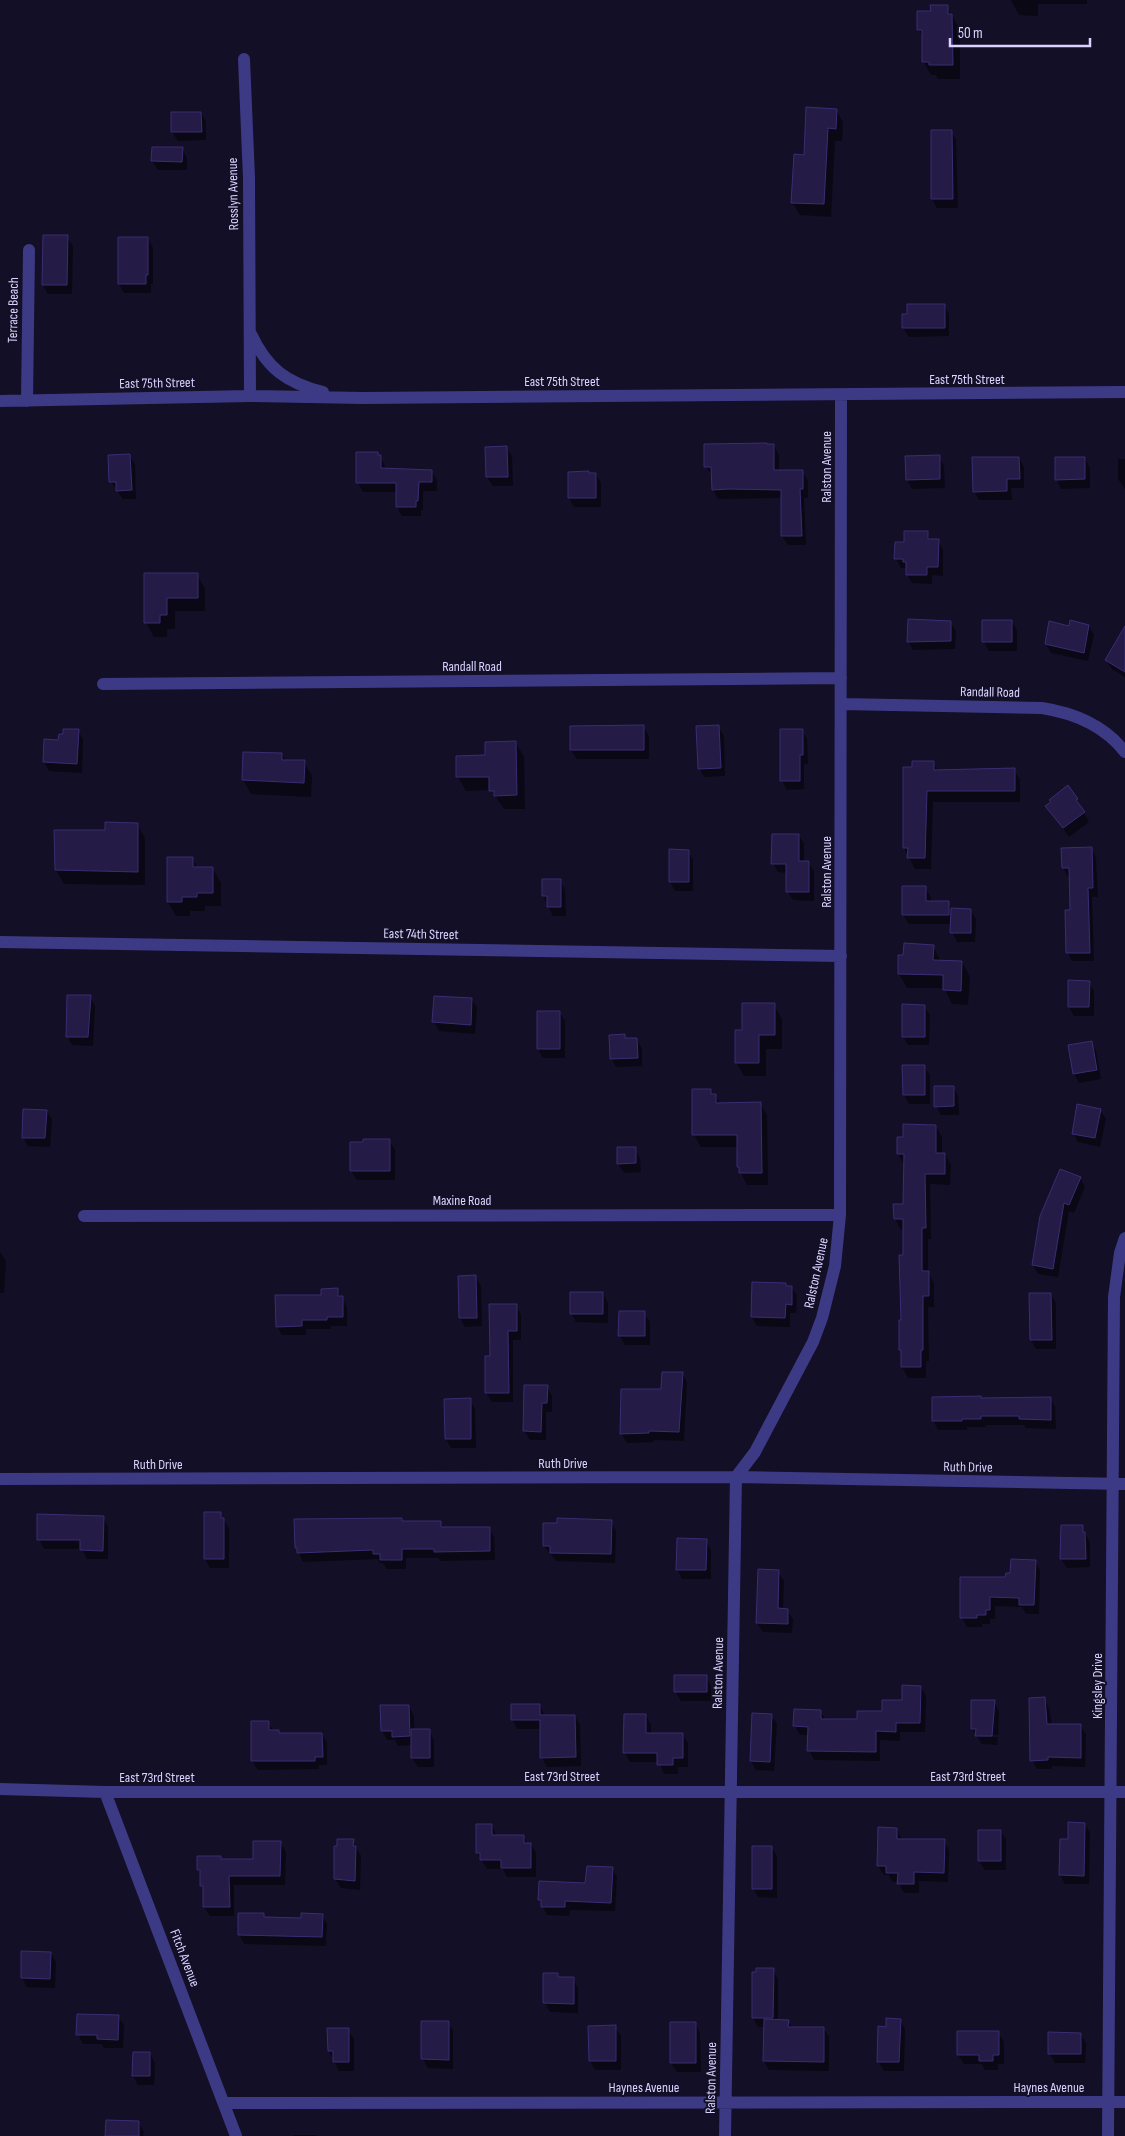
<svg xmlns="http://www.w3.org/2000/svg" width="1125" height="2136" viewBox="0 0 1125 2136" font-family="'Sofia Sans Condensed',sans-serif">
<rect width="100%" height="100%" fill="#130f26"/>
<path fill="#0007" d="M1011,0h76v4h-49v12l-19,-1z
M947,7l13,22v50h-22l-2,-4h-5l-8,-14v-24l-4,-7 13,-18z
M836,110l7,12 -1,19h-7l-4,76 -31,-2 -8,-13 13,-46z
M201,113l5,9v18l-28,1 -6,-9z
M951,131l5,9 2,68h-21l-5,-9z
M182,149l5,9v12h-29l-6,-9z
M67,237l6,9 -1,48h-24l-5,-9z
M148,238l5,10v36h-2v9h-27l-5,-9z
M944,305l5,9v22l-40,1 -6,-9z
M774,446l5,9v16h23l6,10v17h-4l2,47h-18l-6,-9v-38l-64,1 -5,-9v-14l-7,-9z
M506,447l6,9 1,30h-20l-6,-9z
M378,453l7,13v3l46,2 6,9v11h-14v19h-2v6h-19l-5,-9v-15h-34l-5,-9z
M130,456l5,9 1,34h-13l-12,-17z
M906,457h33l5,9 1,22 -33,1 -5,-9z
M1019,458l5,9v21h-13l1,12h-33l-5,-9z
M1085,458l5,10v20l-29,1 -5,-10z
M1118,459h7v30l-7,-10z
M589,474h7l5,9v24h-27l-5,-9z
M927,532l4,8h7l5,10v26l-11,-1v9l-20,-1 -5,-9v-6h-6l-5,-9 9,-15z
M146,574l51,1 8,14v22h-30v18h-8v8h-13l-8,-14z
M984,621h27l6,9v21h-28l-5,-9z
M950,622l6,9 -1,18 -42,1 -5,-9z
M1089,626l5,9 -6,26 -37,-8 -5,-9 24,-17z
M1125,648v29l-13,-8 -6,-9z
M643,726l6,10v23h-72l-6,-9z
M718,726l6,10 1,40 -21,1 -5,-9z
M78,730l5,10 -1,33 -33,-2 -5,-9 20,-27z
M802,730l5,9 1,25h-4v25l-17,1 -5,-9z
M516,743l8,14 1,52h-21l-13,-19 -25,1 -8,-14 28,-21z
M282,754l4,7 18,1 8,14 -1,21 -60,-3 -8,-14z
M933,763l5,8 76,-2 6,11v22h-87l-2,67h-16l-11,-21 9,-80z
M1067,787l10,13 12,22 -20,15 -22,-31z
M137,824l8,14v47l-81,-1 -8,-14v-39h50z
M799,835l5,9v19h5l5,9v29l-21,-1 -6,-9v-18l-9,-1 -5,-9z
M1091,848l5,9 2,40h-6l2,64h-22l-5,-9 4,-41 -1,-34h-2l-5,-9z
M688,851l5,9v31h-18l-5,-9z
M192,858l6,11h15l8,14v23h-16v5h-15v5h-14l-8,-14z
M560,880l5,10 1,26h-13l-10,-20z
M925,888l6,9v5h17l4,8h18l6,9 -1,23h-18l-5,-10v-8h-43l-6,-9z
M933,946l8,16h21l8,15 -2,28 -16,-1 -8,-16h-37l-8,-14 6,-18z
M1089,982l5,9v25h-20l-5,-9z
M90,997l5,9 -2,40 -21,-1 -5,-9z
M472,999l5,9 -2,26 -36,-3 -5,-9z
M774,1005l8,14v30h-16v27h-22l-8,-14z
M924,1006l6,9 -1,30h-21l-5,-9z
M559,1012l6,9v37h-22l-5,-9z
M624,1036l3,4 10,-1 5,10v17l-26,1 -5,-9z
M1091,1042l5,9 5,28 -22,4 -5,-9z
M924,1066l6,9v29h-21l-5,-9z
M953,1087l5,9 1,19h-18l-5,-9z
M710,1090l11,14 39,-1 7,12 1,70h-21l-9,-18v-20h-37l-7,-12z
M1100,1110l6,9 -6,28 -22,-5 -5,-9z
M47,1111l5,9 -2,27 -22,-1 -5,-9z
M936,1126l6,11v17h3l6,11 -1,20 -20,-1 1,55h-3v33l6,11v24h-6l1,54h-3v17h-18l-6,-11v-14l-2,-3 4,-120h-3l-6,-11 9,-14v-40l-6,-11 6,-16z
M389,1140l6,10v30h-38l-6,-9z
M635,1149l5,9 1,14 -17,1 -6,-9z
M1080,1178l5,9 -11,26 -5,-2 -11,66 -20,-3 -5,-9 8,-49z
M0,1252l6,9 -2,32h-4z
M476,1277l5,9 1,40 -17,1 -5,-9z
M785,1284l2,3h5l5,9 -1,17h-6v14l-33,-1 -5,-9z
M337,1290l10,17v19h-16v3h-25v6h-24l-5,-9 45,-30z
M603,1293l5,10v20l-32,-1 -5,-9z
M1031,1294h20l5,9v46h-20l-5,-9z
M516,1305l5,10v25h-8v62h-21l-6,-9 5,-36z
M644,1313l6,9v23h-25l-5,-9z
M682,1373l5,9 -3,59 -30,-1v2l-27,1 -6,-10 42,-43z
M547,1386l5,10v16h-6v28h-16l-6,-9z
M933,1398h117l5,9 1,22 -30,-1 -2,-3h-38v2h-19v3h-29l-5,-10z
M470,1399l5,10 1,39h-25l-5,-9z
M220,1513l9,16v39h-19l-5,-9z
M103,1517l5,10v32h-21l-5,-10h-38l-5,-10z
M402,1522h38l4,6h45l5,9 1,23 -55,1 -1,-3h-33v11h-19l-4,-6h-3l-2,-4 -75,3 -7,-15z
M611,1522l5,9 -1,32 -59,-2 -12,-15z
M1082,1526l8,17v24l-23,1 -6,-9z
M706,1541l5,9v29h-29l-5,-10z
M1035,1561l5,9 -1,44h-13l-4,-7 -27,-1v13h-5v5h-8v3h-15l-5,-9 45,-40z
M759,1571l19,1 6,9 -1,29h4l6,9 -1,14 -29,-1 -6,-9z
M706,1677l5,9v15h-30l-6,-10z
M921,1687l5,9 -1,36h-25v9l-20,-1v21l-66,-1 -5,-10v-15h-9l-5,-9 25,-15 6,9h33l24,-8 20,-11z
M1044,1698l5,10 3,17 29,1 5,9 -1,32 -33,-1v3h-15l-5,-9z
M994,1701l5,10 -1,24 -20,-1v3h20l-1,8 -15,-1 -10,-15z
M540,1705l5,12 30,-1 5,9 1,41 -34,1 -5,-9 -1,-29h-24l-5,-10z
M409,1706l5,10v15l15,-1 5,10v27h-16l-6,-9v-13l-14,1 -3,-6h-8l-5,-9z
M625,1715h21l5,10v9h31l6,9v24h-10v7h-14l-5,-12h-29l-5,-9z
M771,1715l6,9 -3,47 -18,-1 -5,-9z
M268,1722l6,10h5l1,3 42,-1 5,9v22h-8v4l-61,1 -6,-9z
M1085,1824l5,9 -1,51h-24l-5,-9 9,-35z
M492,1825l5,12h27l4,7h3l5,9v24h-29l-4,-8h-16l-10,-16z
M897,1829l5,11 42,1 5,9 -1,32 -29,-1v12h-15l-6,-11h-6l-3,-7h-5l-6,-9z
M1001,1831l5,9v30h-21l-6,-9z
M353,1841l8,15 -1,34 -19,-2 -6,-9z
M280,1842l6,10 -1,33h-51v31h-24l-6,-9v-16l-2,-5v-11l-4,-5 22,-13 2,4h32z
M771,1847l6,9v42l-19,-1 -5,-9z
M612,1868l5,9 -2,34 -45,-1 -1,6 -22,-1 -8,-16 48,-15z
M263,1915l2,3 37,2 20,-5 5,9 -1,22 -82,-2 -5,-10z
M51,1953l5,9 -1,26 -28,-1 -5,-9z
M773,1969l5,10v42h10l4,7h31l6,9v34l-60,-1 -5,-9 1,-34h-7l-5,-9v-45z
M557,1974l2,5h14l5,9v25l-28,-1 -5,-9z
M118,2016l6,9 -1,23h-19l-2,-4h-19l-5,-10z
M900,2020l5,9 -1,42h-20l-6,-10 9,-33z
M448,2022l5,9v38l-25,-1 -5,-9z
M695,2023l5,10 1,39h-24l-6,-9z
M615,2027l6,9v34h-26l-5,-9z
M348,2030l6,9v32h-15l-10,-20z
M998,2032l6,10v22h-6v6h-13l-3,-6h-18l-6,-9z
M1080,2034l6,9 -1,20h-30l-6,-10z
M150,2054l5,9 -1,22h-16l-5,-9z
M138,2122l6,10 -1,4h-37z
M293,2135h23l1,1h-24z"/>
<path fill="#241b47" stroke="#3b2d73" d="M930,5h18v9h4l1,51h-24v-3h-7v-32h-5v-19h14z
M806,107l31,2 -1,20 -8,-1 -4,76 -33,-1 3,-49 10,1z
M171,112h30l1,20h-31z
M931,130h21l1,69h-22z
M152,147h31l-1,15 -31,-1z
M43,235h25l-1,50h-25z
M118,237h30v38h-2v9h-28z
M907,304h38v24h-43v-14h5z
M767,443v1h7v26h29v19h-3l2,47h-21v-46l-52,-1 -17,1 -1,-23h-7v-23z
M507,446l1,31h-22l-1,-30z
M356,452h22v3h3v13l51,2v12h-13l-1,19h-2v6h-20v-24h-40z
M130,454l2,36 -16,1v-9h-7l-1,-27z
M940,455v24l-34,1 -1,-24z
M972,457h47l1,22h-13v12l-34,1z
M1055,457h30v22l-30,1z
M589,471v2h7v25h-28v-26z
M904,531h24v8h11l-1,28h-11v8h-21v-13h-3v-3h-9l1,-17h9z
M144,573h54v25h-31v17h-7v8h-16z
M908,619l43,2v20l-44,1z
M982,620h30v22h-30z
M1070,620l19,5 -5,28 -39,-9 4,-23 20,5z
M1125,626v46l-20,-12z
M644,725v25h-74v-24z
M719,725l2,43 -23,1 -2,-43z
M63,729h16l-2,35 -34,-2 1,-23 14,1 1,-6h4z
M780,729h23v26h-3v26h-20z
M516,741l1,54 -23,1v-5h-5v-14h-33v-21l29,-1v-13z
M243,752l39,1v7h23l-1,23 -62,-3z
M912,761h22v9l81,-2v23h-88l-2,67h-18l1,-10h-5v-81h9z
M1068,785l10,14 -2,1 9,12 -22,16 -18,-22 6,-4 -2,-2z
M105,822l33,1v49l-83,-2 -1,-40h51z
M772,834h27v27h10v31h-23v-28h-15z
M1092,847l1,41h-5l2,65h-24l-1,-43h5l-1,-42h-7l-1,-20z
M669,849l20,1v32h-20z
M167,857h26v10h20v26h-16v4h-15v5h-15z
M542,879h19v28h-14v-11h-5z
M902,886h24v15h23v14h-47z
M951,908l20,1v24h-21z
M904,943l30,2 -1,15 29,1 -1,30 -18,-1v-15l-45,-1v-19h5z
M1068,980l22,1 -1,26h-21z
M67,995h24l-3,42h-22z
M434,996l38,2 -1,27 -39,-3z
M742,1003h33v32h-16v28h-24v-33h7z
M902,1004l23,1v32h-23z
M537,1011h23v38h-23z
M625,1034v4h12l1,20 -28,1 -1,-24z
M1092,1041l5,29 -24,4 -5,-29z
M902,1065h23v30h-22z
M934,1086h20v20l-20,1z
M692,1089h19v5h5v9l45,-1 1,71h-23v-6h-2v-32h-45z
M1077,1104l24,5 -6,29 -23,-4z
M23,1109l24,1 -2,28h-23z
M903,1124l33,1v28h9v21h-20l1,54h-4v43h7v25h-6v54h-2v17h-20v-17h-2v-30h2l-2,-65h4v-36h-9l-1,-15h10l1,-50h-7v-17h6z
M363,1139h27v32h-40v-29h13z
M617,1147h19v16l-19,1z
M1060,1169l21,8 -12,28 -5,-2 -11,66 -21,-4 8,-49z
M476,1275l1,43h-18l-1,-42z
M752,1282l34,1v3h6v19l-6,-1 -1,14 -34,-1z
M338,1288v8h5v21h-16v3h-25v6l-26,1 -1,-32h46v-6z
M570,1292h33v22h-33z
M1029,1293h22l1,47h-22z
M489,1304h28v27h-9l1,62h-24v-37h5z
M619,1311h26v25h-27z
M662,1372h21l-4,60 -30,-1v2l-29,1 1,-45h40z
M524,1385h24l-1,18h-5l-1,29 -18,-1z
M981,1396v2l70,-1v23l-32,-1v-3h-38v3h-19v2h-30v-24z
M471,1398v41h-26l-1,-40z
M204,1512h17v6h3v41h-20z
M37,1514l67,2 -1,35 -23,-1v-10h-43z
M402,1518v3h39v6h49v24l-56,1v-3h-32v11h-22v-6h-7v-4l-76,3v-5h-2l-1,-29z
M557,1518l55,2 -1,34 -61,-1v-7h-7v-23h14z
M1061,1525h22v7h2l1,27h-26z
M677,1538l30,1 -1,31h-30z
M1011,1559l25,1 -2,45h-15v-7l-29,-1v13h-4v5h-9v3h-17v-41h45l1,-4h4z
M758,1569l21,1 -1,38 10,1v15l-32,-1z
M674,1675h33v17h-33z
M902,1685l19,1 -1,37h-24v9l-20,-1v21l-69,-1 1,-24 -15,-1 1,-17 27,1v9h36v-8h25v-11h20z
M1045,1697l2,27h34v34l-33,-1v3l-18,1 -1,-63z
M971,1700h24l-3,36h-17l1,-7h-5z
M511,1704h29v11h35l1,42 -36,1v-38h-29z
M380,1705h29l1,31 -18,1v-6h-11z
M752,1713l20,1 -2,48 -20,-1z
M624,1714h22v19h37v25h-10v7h-16v-12h-34z
M251,1721h18v9h10v3h43l1,24h-8v4h-64z
M411,1729h19v29h-19z
M1068,1822l17,1 -1,53 -25,-1 1,-36h8z
M476,1824h16v11h32v8h7v25h-30v-8h-21v-7h-4z
M878,1827l19,1v11h48l-1,34 -30,-1v12h-17l1,-11h-12v-7h-9z
M978,1830h23v31h-23z
M337,1839h17l-1,7h3l-1,35 -21,-2v-33h3z
M253,1841h28l-1,35h-51l1,31h-27v-21h-3v-16h-3v-14h24v3h32z
M752,1846h20v43h-20z
M587,1866l26,1 -2,36 -46,-2v6h-24v-7h-3l1,-19 46,2z
M238,1913h26v4l37,1v-5l22,1 -1,23 -84,-2z
M21,1951l30,1 -1,27 -29,-1z
M756,1968h18l-1,50h-21v-46h4z
M543,1973h15v4h16v27l-31,-1z
M77,2014l42,1 -1,25 -21,-1v-4h-21z
M886,2018l15,1 -2,43h-22l1,-36 8,1z
M764,2019l25,1 -1,7h36v35l-61,-1z
M421,2021h28v39l-28,-1z
M670,2022h26v41h-26z
M616,2025v36h-27l-1,-35z
M327,2028h22v34h-16v-11h-5z
M957,2031h42v24h-6v6h-14v-6h-22z
M1048,2032l33,1v21h-33z
M133,2052h17v24h-18z
M106,2120l33,1v15h-34z"/>
<g fill="none" stroke-linecap="round" stroke-linejoin="round">
<path stroke="#3d3a85" stroke-width="12" d="M244,59l5,119 1,218
M251,334c16,34 35,49 72,58
M0,401l250,-5 113,2 762,-6
M27,401l2,-151
M103,684l738,-6
M842,704l200,4c32,5 62,17 83,44
M0,942l841,14
M84,1216l756,-1
M0,1479l736,-2 389,7
M0,1789l105,3h1020
M105,1792l131,344
M224,2103l901,-1
M725,2136l11,-659 19,-25 58,-110 9,-24 13,-52 5,-51 1,-820
M1108,2136l6,-839 6,-44 5,-15"/>
</g>
<g text-anchor="middle" dominant-baseline="central" stroke-width="4" stroke-linejoin="round" paint-order="stroke">
<g font-size="14" fill="#d9d4ff" stroke="#130f26">
<text transform="translate(233 194) rotate(-91)">Rosslyn Avenue</text>
<text transform="translate(13 310) rotate(-89)">Terrace Beach</text>
<text x="967" y="379">East 75th Street</text>
<text x="562" y="381">East 75th Street</text>
<text transform="translate(157 383) rotate(-1)">East 75th Street</text>
<text transform="translate(826 467) rotate(-90)">Ralston Avenue</text>
<text x="472" y="666">Randall Road</text>
<text transform="translate(990 692) rotate(1)">Randall Road</text>
<text transform="translate(826 872) rotate(-90)">Ralston Avenue</text>
<text transform="translate(421 934) rotate(1)">East 74th Street</text>
<text x="462" y="1200">Maxine Road</text>
<text transform="translate(816 1273) rotate(-78)">Ralston Avenue</text>
<text x="563" y="1463">Ruth Drive</text>
<text x="158" y="1464">Ruth Drive</text>
<text transform="translate(968 1467) rotate(1)">Ruth Drive</text>
<text transform="translate(718 1673) rotate(-89)">Ralston Avenue</text>
<text transform="translate(1097 1686) rotate(-90)">Kingsley Drive</text>
<text x="562" y="1776">East 73rd Street</text>
<text x="968" y="1776">East 73rd Street</text>
<text x="157" y="1777">East 73rd Street</text>
<text transform="translate(185 1958) rotate(69)">Fitch Avenue</text>
<text transform="translate(711 2078) rotate(-89)">Ralston Avenue</text>
<text x="644" y="2087">Haynes Avenue</text>
<text x="1049" y="2087">Haynes Avenue</text>
</g>
</g>
<path d="M950 38v8h140v-8" fill="none" stroke="#d9d4ff" stroke-width="2.5"/>
<text x="958" y="38" font-size="15" fill="#d9d4ff" stroke="#130f26" stroke-width="4" paint-order="stroke">50 m</text>
</svg>
